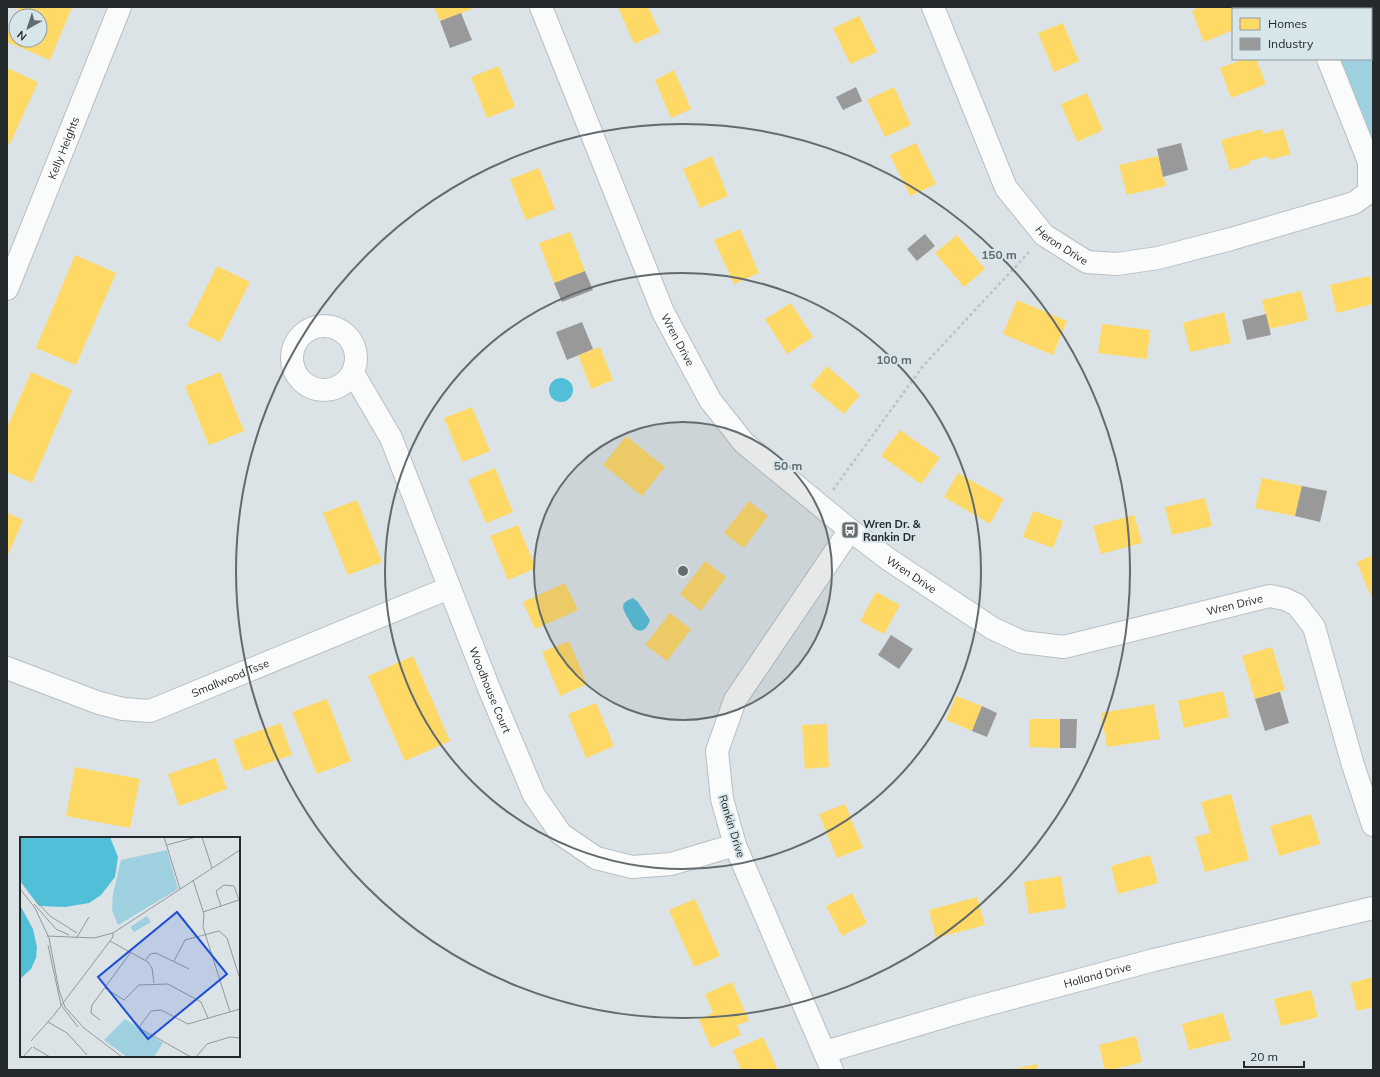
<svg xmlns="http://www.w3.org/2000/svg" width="1380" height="1077" viewBox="0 0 1380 1077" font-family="Mulish,sans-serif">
<rect width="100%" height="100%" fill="#dbe3e6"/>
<path fill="#9fd0df" d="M1321,7h52v157l-35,-105h33v-50h-49z"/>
<path fill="#52bfd9" d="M549 390a12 12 0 1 1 24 0a12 12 0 1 1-24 0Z
M633,598l5,4 12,18c-2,7 -8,15 -16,8 -2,-2 -3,-5 -5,-8 -6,-10 -11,-17 4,-22z"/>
<path fill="#ffd966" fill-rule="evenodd" d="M19,7h53l-22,53 -43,-18v-7zM16,16h24v24h-24z
M434,7h37l1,2 -32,12z
M618,7h30l12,25 -26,12z
M1196,7h42l1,2h-6v21l-29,12 -12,-31 4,-2z
M859,16l18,36 -27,12 -17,-36z
M1063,23l16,38 -25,11 -16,-39z
M1244,59h12l10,25 -35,14 -11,-30z
M499,66l16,41 -28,11 -16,-41z
M7,68l31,14 -28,62 -3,-2z
M674,70l17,39 -20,9 -16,-38z
M894,87l17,38 -26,12 -18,-37z
M1087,93l16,37 -26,12 -16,-38z
M1262,129l1,5 20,-5 8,25 -22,6 -1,-4 -18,5v3l-20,6 -9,-30z
M916,143l20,41 -26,12 -20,-41z
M712,156l16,40 -28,12 -17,-39z
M1158,156l8,30 -39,9 -8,-30z
M539,168l16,41 -29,11 -16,-41z
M740,229l19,44 -25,11 -20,-44z
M570,232l15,39 -31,12 -15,-40z
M957,235l28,34 -21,18 -29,-34z
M75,255l41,18 -40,92 -40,-17z
M217,266l33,16 -30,60 -33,-16z
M1370,276l3,10v18l-36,9 -7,-28z
M1301,291l7,29 -39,9 -7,-29z
M1017,300l50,21 -14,34 -50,-21z
M791,303l22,34 -26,17 -22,-35z
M1224,312l7,31 -41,9 -7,-29z
M1102,324l48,6 -3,29 -49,-6z
M600,347l13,33 -22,9 -13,-34z
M827,366l33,29 -16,19 -34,-28z
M31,372l41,18 -40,93 -25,-11v-44z
M220,372l24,59 -35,14 -24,-59z
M472,407l18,44 -28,11 -18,-44z
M900,430l40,28 -19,26 -40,-28z
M626,436l39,31 -23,29 -39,-31z
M495,468l18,44 -27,11 -18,-43z
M958,473l46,26 -14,25 -46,-27z
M1262,478l40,8 -7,30 -40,-8z
M1205,498l7,28 -40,9 -7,-28z
M357,500l25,62 -34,13 -25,-62z
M749,501l19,15 -24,32 -20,-15z
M1033,511l30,10 -10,27 -30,-11z
M7,513l16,7 -16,37z
M1134,515l8,28 -41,11 -8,-28z
M518,525l18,43 -28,12 -18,-44z
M1373,555v46l-16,-39z
M705,561l21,16 -25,34 -21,-17z
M565,583l13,27 -43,19 -12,-27z
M876,592l24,13 -16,29 -24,-13z
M670,613l21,16 -24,32 -22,-16z
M569,641l18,43 -27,12 -18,-44z
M1272,647l13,43 -30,9 -13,-43z
M413,656l37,85 -45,20 -37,-85z
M1223,691l6,26 -45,11 -6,-27z
M956,696l26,10 -10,25 -26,-11z
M327,699l24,62 -34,13 -25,-62z
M596,703l18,43 -28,12 -18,-44z
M1154,704l6,35 -53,8 -6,-34z
M1029,719h31v29l-31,-1z
M281,723l11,32 -48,16 -11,-31z
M827,724l2,43 -24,2 -3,-44z
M216,758l11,31 -48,17 -11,-32z
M75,767l65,12 -10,49 -64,-12z
M1231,794l18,66 -44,12 -10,-35 15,-4 -9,-31z
M845,804l18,44 -26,10 -18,-44z
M1311,814l9,30 -41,12 -9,-30z
M1150,855l8,28 -40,11 -7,-28z
M1061,876l5,32 -37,6 -5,-32z
M852,893l15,30 -25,13 -16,-30z
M977,897l8,28 -49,13 -7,-28z
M695,899l25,57 -26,11 -25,-57z
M1373,977v30l-16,4 -7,-28z
M732,982l17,39 -12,4 4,10 -30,13 -12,-29 14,-6 -8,-19z
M1311,990l7,27 -37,9 -7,-27z
M1223,1013l8,27 -42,10 -7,-26z
M1136,1036l6,26 -31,8h-6l-6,-25z
M763,1037l15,33h-37l-8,-20z
M1037,1064l1,6h-24v-1z"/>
<path fill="#999" d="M461,13l11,27 -22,8 -10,-27z
M856,87l6,14 -19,9 -7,-13z
M1181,143l7,27 -25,7 -6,-28z
M925,234l10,12 -18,15 -10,-12z
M585,271l8,19 -31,12 -8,-19z
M1266,314l5,21 -24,5 -5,-20z
M582,322l11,27 -26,11 -11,-28z
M1302,486l25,5 -7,31 -25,-6z
M891,635l22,14 -14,20 -21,-14z
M1280,692l9,31 -24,8 -10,-32z
M982,706l15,7 -10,24 -15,-6z
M1060,719h17l-1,29h-16z"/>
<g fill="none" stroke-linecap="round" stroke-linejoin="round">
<g stroke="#b9bfc1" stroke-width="24">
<g id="minor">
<path id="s1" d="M541,7l122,305 47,88 34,43 106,87 38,29 104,69 30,14 42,5 206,-51 15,3 12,6 17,22 39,138 20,60"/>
<path id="s2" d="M933,7l73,181 38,47 43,27 30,2 41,-6 73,-19 123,-36 15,-11v-30l-41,-103"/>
<path d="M1306,7l1,2"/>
<path id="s3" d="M7,289l113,-282"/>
<circle cx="324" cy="358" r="32"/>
<path id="s4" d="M353,373l38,65 97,248 46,109 27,39 35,24 36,9 39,-3 64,-19"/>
<path id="s5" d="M7,668l92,35 24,6 27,2 299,-123"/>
<path id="s6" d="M825,1052l142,-42 187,-50 219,-52"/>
<path d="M832,1070l-97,-225 -13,-46 -5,-48 18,-51 115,-170"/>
</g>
</g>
<path stroke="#bec2c3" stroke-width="2.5" stroke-dasharray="3 3" stroke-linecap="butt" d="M1332,7l1,2
M833,490l90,-124 108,-116"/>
<use href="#minor" stroke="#fafbfb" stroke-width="22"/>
</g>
<circle cx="683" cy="571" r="149" fill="#646b6d" fill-opacity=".12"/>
<g fill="none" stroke="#646b6d" stroke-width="2">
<circle cx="683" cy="571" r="149"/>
<circle cx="683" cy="571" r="298"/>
<circle cx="683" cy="571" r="447"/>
</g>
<defs>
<g id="bus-square" transform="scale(0.9)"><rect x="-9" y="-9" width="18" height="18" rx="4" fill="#646b6d" stroke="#d6e6eb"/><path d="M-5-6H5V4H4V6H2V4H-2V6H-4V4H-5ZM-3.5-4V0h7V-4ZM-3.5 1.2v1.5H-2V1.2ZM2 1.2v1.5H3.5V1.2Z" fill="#fff"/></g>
</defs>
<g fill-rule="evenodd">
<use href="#bus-square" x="850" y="530"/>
</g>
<g text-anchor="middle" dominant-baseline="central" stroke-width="4" stroke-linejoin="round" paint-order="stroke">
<g font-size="11" fill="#242a2c" stroke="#d6e6eb">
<text stroke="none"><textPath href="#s3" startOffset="152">Kelly Heights</textPath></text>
<text stroke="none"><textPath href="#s2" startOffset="276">Heron Drive</textPath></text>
<text stroke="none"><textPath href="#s1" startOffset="360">Wren Drive</textPath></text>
<text stroke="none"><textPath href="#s1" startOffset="696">Wren Drive</textPath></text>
<text stroke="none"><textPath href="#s1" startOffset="1044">Wren Drive</textPath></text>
<text stroke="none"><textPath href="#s5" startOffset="237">Smallwood Tsse</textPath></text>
<text stroke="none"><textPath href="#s4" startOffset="346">Woodhouse Court</textPath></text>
<text transform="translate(732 826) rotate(73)">Rankin Drive</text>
<text stroke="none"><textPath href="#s6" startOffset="283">Holland Drive</textPath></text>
</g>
<g font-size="11" font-weight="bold" fill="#242a2c" stroke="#d6e6eb" text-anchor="start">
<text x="863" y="524">Wren Dr. &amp;<tspan x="863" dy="13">Rankin Dr</tspan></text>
</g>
</g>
<g transform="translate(20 837)">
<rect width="220" height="220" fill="#dbe3e6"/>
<path d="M147,13l11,39 -60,36 -6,-15 1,-16 8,-34zM127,79l4,6 -17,10 -4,-5zM105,182l38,24 -9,14h-27l-23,-17z" fill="#9fd0df"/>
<path d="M0,0h90l8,20 -3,20 -14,18 -12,8 -24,4 -26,-1 -19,-25zM0,68l13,24 4,18 -1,11 -5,11 -11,10z" fill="#52bfd9"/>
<path fill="none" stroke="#92999c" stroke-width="1" d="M144,0l16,52M182,0l10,31M147,8l29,-8M173,43l11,34 -1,13 27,85M0,52l15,19 14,30 10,52 6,17 19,21 38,29M16,64l14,15 27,17M14,67l22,25 13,6M201,69l-5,-15 8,-6 10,1 5,14M183,75l36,-12M27,99l47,2 19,-5 127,-83M57,100l12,-20M90,104l38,21 4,6 2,15M28,108l13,60 17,22M126,123l4,-6 6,-1 33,16M154,124l11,-21 34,-9 8,7 13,41M85,151l19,12 15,-15 29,-1 33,18 7,16M80,183l-9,-7 1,-8 39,-53M28,185l19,11 20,22M11,204l23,-26 59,-78v-4M13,210l17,10M3,220l9,-10M171,220l-50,-28 -1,-3 11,-15 10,-1 27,14 52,-15M176,220l11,-13 23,-7 10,1"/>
<path fill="#1d4ed8" fill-opacity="0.15" stroke="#1d4ed8" stroke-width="2" d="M157,75l50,62 -79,65 -50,-62z"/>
<rect width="220" height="220" fill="none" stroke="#242a2c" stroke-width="2"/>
</g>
<circle cx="683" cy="571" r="6" fill="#646b6d" stroke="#d6e6eb" stroke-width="2"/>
<g font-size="12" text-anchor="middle" font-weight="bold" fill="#646b6d" stroke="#d6e6eb" stroke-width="4" stroke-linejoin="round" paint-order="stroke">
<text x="999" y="259">150 m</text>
<text x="894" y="364">100 m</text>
<text x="788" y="470">50 m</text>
</g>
<rect width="1380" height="1077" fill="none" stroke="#242a2c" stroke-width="16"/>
<rect x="1232" y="8" width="140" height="52" fill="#d6e6eb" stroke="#8f9b9f"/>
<rect x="1240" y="18" width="20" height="12" fill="#ffd966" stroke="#8f9b9f"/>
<text x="1268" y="28" font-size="12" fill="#242a2c">Homes</text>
<rect x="1240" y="38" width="20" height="12" fill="#999999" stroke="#8f9b9f"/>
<text x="1268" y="48" font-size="12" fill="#242a2c">Industry</text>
<g transform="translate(28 28) rotate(219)"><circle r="19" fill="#d6e6eb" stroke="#8f9b9f"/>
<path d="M0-3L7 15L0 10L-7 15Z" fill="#646b6d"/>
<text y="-6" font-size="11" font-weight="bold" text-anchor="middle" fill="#242a2c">N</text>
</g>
<path d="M1244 1061v6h60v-6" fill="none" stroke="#242a2c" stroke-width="2"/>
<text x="1250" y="1061" font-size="12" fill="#242a2c" stroke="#d6e6eb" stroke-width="3" paint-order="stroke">20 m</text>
</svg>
